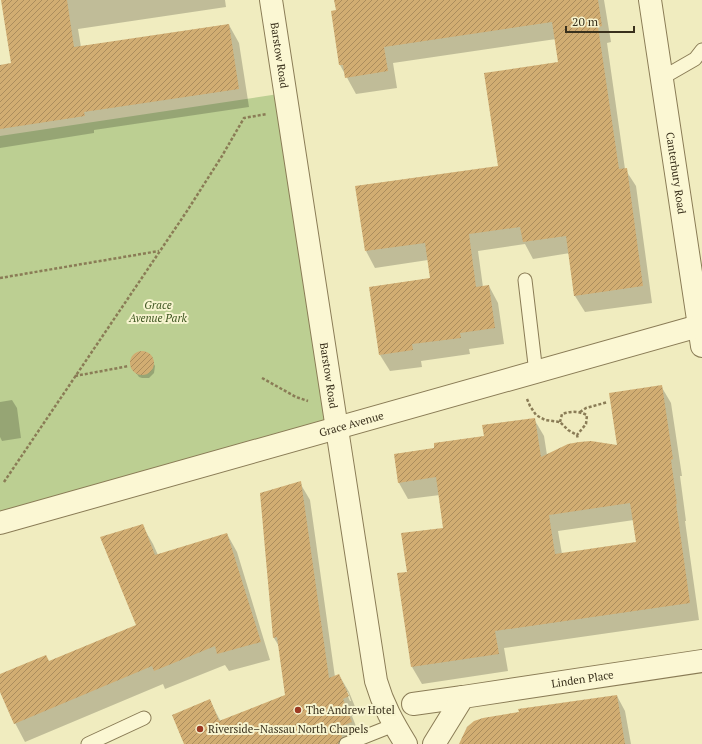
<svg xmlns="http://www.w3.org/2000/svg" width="702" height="744" viewBox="0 0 702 744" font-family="'PT Serif',serif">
<defs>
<pattern id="building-hatch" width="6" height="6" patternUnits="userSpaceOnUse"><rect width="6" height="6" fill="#d1ad72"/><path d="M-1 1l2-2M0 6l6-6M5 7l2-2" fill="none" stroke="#ab8d5d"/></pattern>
</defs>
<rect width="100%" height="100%" fill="#f0ecbf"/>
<path fill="#bccf92" d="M285,93l52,336 -337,94v-387z"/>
<path fill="#0003" fill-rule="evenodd" d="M2,0h223l1,7 -148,22 3,18 148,-22 10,18 10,64 -155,23v3l-94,15v-82l12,-2z
M335,0h269l7,42 -4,1 18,126 11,17 16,117 -67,9 -10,-16 -5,-43 -37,6 -8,-15 -47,7 5,36 6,-1 9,17 6,41 -35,5 1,5 -49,7 1,6 -32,4 -10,-16 51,-76 -3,-19 -53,8 -9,-17 -9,-64 142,-20 61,-104 -4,-24 -163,24 4,25 -41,6 -16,-29 -8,-53 5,-1z
M139,352l7,1 3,2 6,11 -1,7 -5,5h-7l-3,-1 -7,-10 -1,-3 2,-7z
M661,386l10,17 11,73h-2l6,45h-1l14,99 -195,28 4,23 -86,13 -10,-17 -4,-94 36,-45 -4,-33 -32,4 -9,-16 37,-34 49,-12 49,-18 10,17 3,19 71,-9zM634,520l3,23 -75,11 -4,-23z
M12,400l5,8 4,30 -19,3 -2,-4v-35z
M300,483l10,17 25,177 4,-2 10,17 9,22 -6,2 9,23 -12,5h-164l25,-43 11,21 65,-26 -6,-48 -6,-10 -13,-144zM346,692h2l3,9h-1z
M142,525l11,19 5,11 69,-21 10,18 33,108 -41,11 -4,-6 -60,24 -2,-5 -138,58 -10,-19 -15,-34v-14l49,-13 88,-36z
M617,696l8,15 6,33h-168z"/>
<path fill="url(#building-hatch)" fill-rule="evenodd" d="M1,0h66l7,47 155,-23 10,65 -155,23 1,4 -85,13v-64l11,-2z
M334,0h264l4,26 -4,1 21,142 8,-1 16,118 -69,10 -8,-60 -43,6 -3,-15 -51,7 7,53 13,-2 6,43 -35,5 1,5 -49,6 1,6 -34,5 -10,-68 61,-9 -5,-35 -60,8 -10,-65 143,-20 -14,-93 74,-11 -6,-40 -168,25 4,24 -43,7 -2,-13h-4l-8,-54 5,-1z
M130 363a12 12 0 1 1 24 0a12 12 0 1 1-24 0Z
M662,385l11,74 -2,1 6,44h-1l14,99 -195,28 4,23 -88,13 -14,-94 10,-1 -6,-39 42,-5 -7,-51 -38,6 -4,-29 40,-6v-5l50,-7 -2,-11 53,-7 6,39 27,-13 11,-2 12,-1 26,4 -8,-52zM630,503l6,39 -81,12 -6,-39z
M301,481l28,197 10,-4 10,22 -6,3 9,23 -13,5 3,10 -2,2 -2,5h-154l-12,-29 38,-16 9,22 66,-26 -8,-58 -4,1 -13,-145z
M143,524l12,31 72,-22 34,109 -44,12 -2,-8 -61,25 -2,-5 -138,58 -14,-32v-18l46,-19 3,6 87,-36 -36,-88z
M617,695l8,49h-166l8,-17 7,-6 9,-3 36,-6 -1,-3z"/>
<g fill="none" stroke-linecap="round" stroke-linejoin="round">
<g stroke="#8a7c56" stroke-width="15">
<path id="service" d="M662,78l33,-19 7,-9
M525,280l11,93
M88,744l56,-26
M346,744l48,-19"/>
</g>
<g stroke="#8a7c56" stroke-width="24">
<g id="minor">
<path id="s1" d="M271,0l66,429"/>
<path id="s2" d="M650,0l52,346"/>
<path d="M413,704l50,-7"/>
<path id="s3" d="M434,744l29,-47 239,-36"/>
</g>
</g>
<g stroke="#8a7c56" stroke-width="24">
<g id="tertiary">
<path d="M337,429l39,252c7,24 17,42 30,63"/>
<path id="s4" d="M0,523l702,-198"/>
</g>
</g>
<path stroke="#8a7c56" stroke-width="2.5" stroke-dasharray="3 2" stroke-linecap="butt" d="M0,278l159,-27
M75,376l54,-10
M262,378l34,19 12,4
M527,399l3,7 6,9 9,5 15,2 8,8 9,5 1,4
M580,412l6,-4 22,-6
M560,422l2,-8c9,-3 16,-3 25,1l-1,9 -9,11
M4,482l183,-271 35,-55 22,-38 23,-4"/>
<use href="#service" stroke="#fbf7d3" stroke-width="13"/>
<use href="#minor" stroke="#fbf7d3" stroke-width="22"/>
<use href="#tertiary" stroke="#fbf7d3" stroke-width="22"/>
</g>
<g fill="#9d3a23" stroke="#f7f4cf" stroke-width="1.5">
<circle cx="298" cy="710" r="4"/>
<circle cx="200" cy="729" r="4"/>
</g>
<g text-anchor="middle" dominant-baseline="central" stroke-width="4" stroke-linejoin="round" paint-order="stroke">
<g font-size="11" fill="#39301c" stroke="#f7f4cf">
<text stroke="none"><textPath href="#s1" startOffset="56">Barstow Road</textPath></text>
<text stroke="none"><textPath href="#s2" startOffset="175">Canterbury Road</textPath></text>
<text stroke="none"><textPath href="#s1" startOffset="380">Barstow Road</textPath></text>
<text stroke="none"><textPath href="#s4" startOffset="365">Grace Avenue</textPath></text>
<text stroke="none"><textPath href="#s3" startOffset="176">Linden Place</textPath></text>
</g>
<g font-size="11" font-style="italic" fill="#3e5621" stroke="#f7f4cf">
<text x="158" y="305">Grace<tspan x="158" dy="13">Avenue Park</tspan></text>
</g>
<g font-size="11" fill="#39301c" stroke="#f7f4cf" text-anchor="start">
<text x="306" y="710">The Andrew Hotel</text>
<text x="208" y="729">Riverside–Nassau North Chapels</text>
</g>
</g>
<path d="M566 26v6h68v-6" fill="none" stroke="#39301c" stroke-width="2"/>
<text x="572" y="26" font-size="12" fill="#39301c" stroke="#f7f4cf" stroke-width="3" paint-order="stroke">20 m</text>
</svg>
